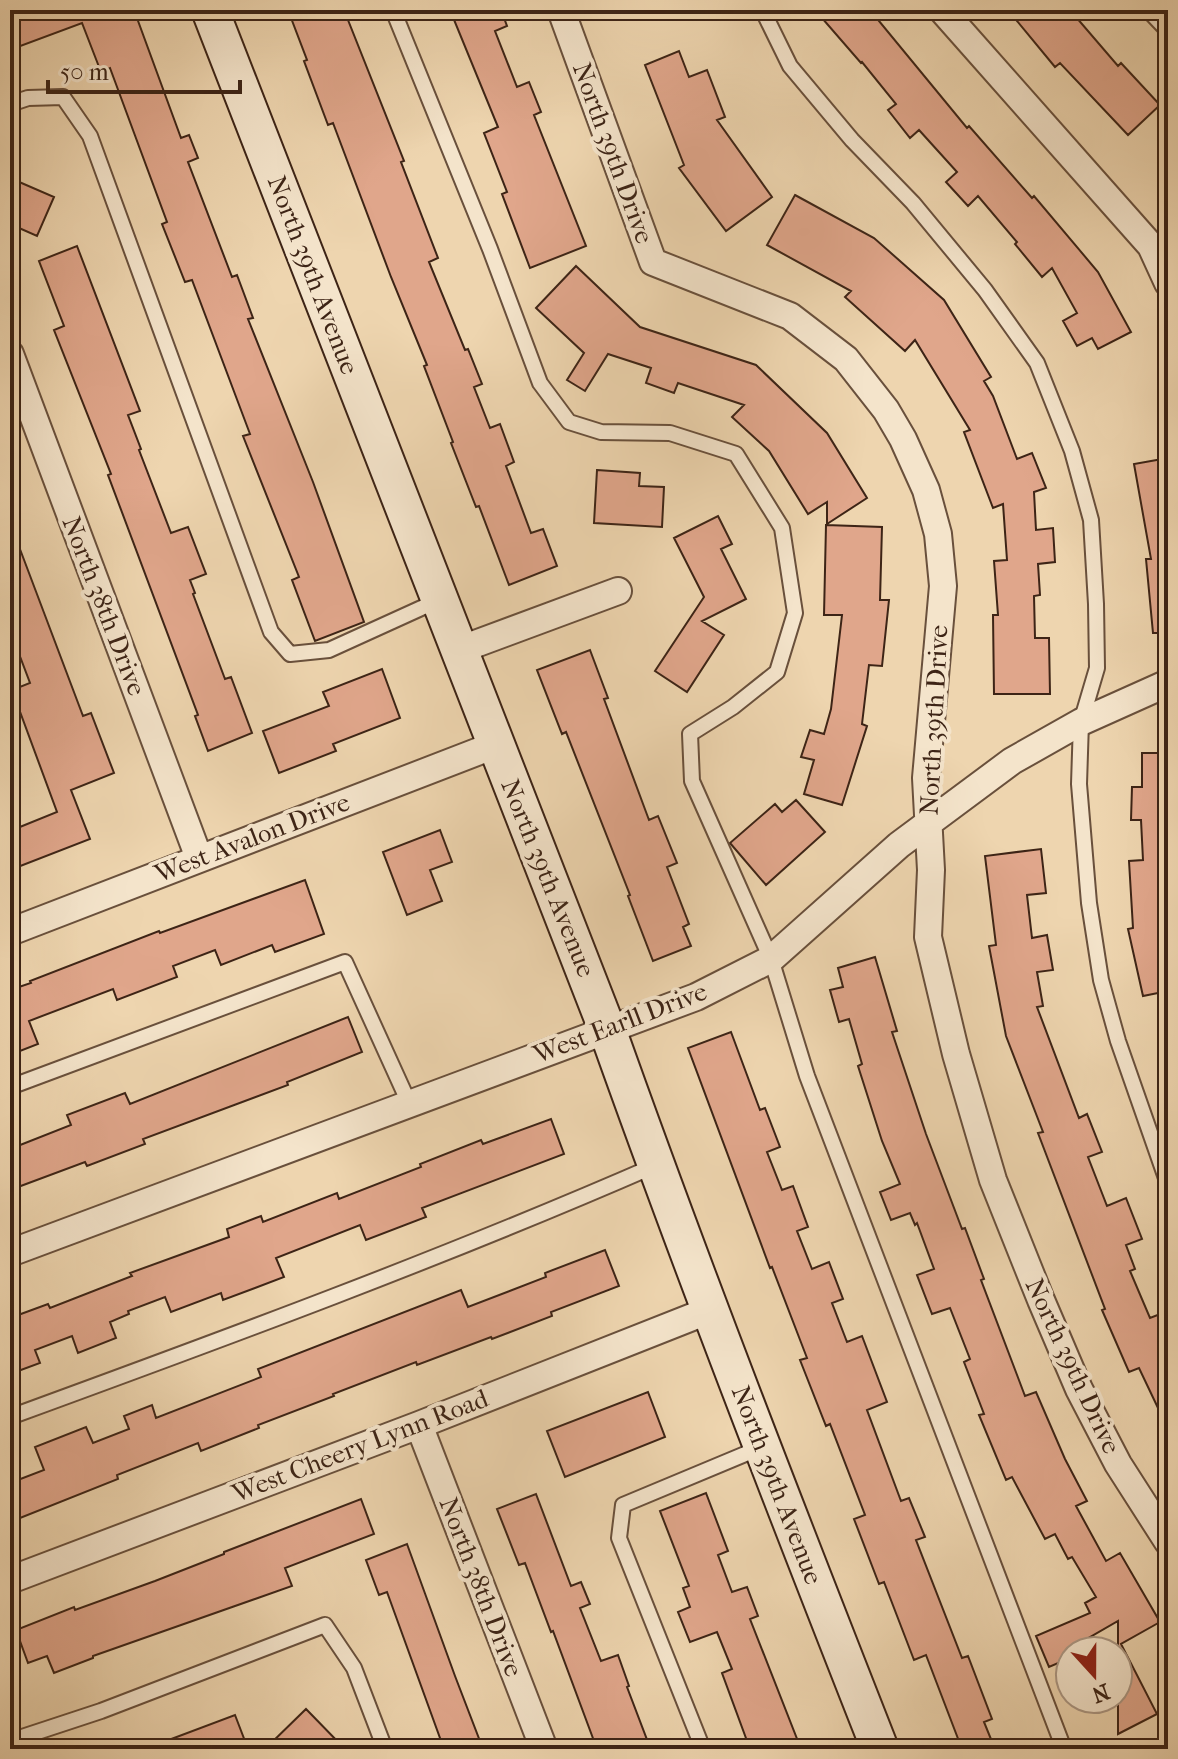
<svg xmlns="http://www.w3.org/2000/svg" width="1178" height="1759" viewBox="0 0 1178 1759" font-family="'IM FELL French Canon',serif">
<rect width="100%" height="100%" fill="#eed5af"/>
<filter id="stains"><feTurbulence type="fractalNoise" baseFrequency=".0025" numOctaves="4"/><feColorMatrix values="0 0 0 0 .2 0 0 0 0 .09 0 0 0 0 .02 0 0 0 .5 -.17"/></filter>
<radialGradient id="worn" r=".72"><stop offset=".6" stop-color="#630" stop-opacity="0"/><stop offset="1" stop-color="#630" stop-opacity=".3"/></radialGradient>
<path fill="#e0a68b" stroke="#3d2416" stroke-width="2" d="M10,10h124l47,128 8,-3 9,23 -10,4 44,115 5,-2 16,43 -5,1 65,163 51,140 -49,19 -23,-61 7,-3 -56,-141 7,-2 -58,-154 -7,2 -23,-58 5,-2 -57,-154 -9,4 -19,-49 -67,25 -5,-13z
M288,10h56l60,151 -3,1 37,96 -9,4 36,88 3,-1 14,35 -8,3 16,41 10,-4 14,38 -8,4 25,67 12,-4 14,37 -48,19 -30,-79 -3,1 -25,-64 2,-1 -29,-76 3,-1 -36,-88 -58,-154 -5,2 -24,-64 3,-1z
M450,10h51l6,16 -12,5 22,56 12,-5 12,30 -7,3 52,131 -56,22 -28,-74 5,-2 -23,-59 14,-6z
M815,10h55l97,118 2,-2 63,72 2,-2 64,76 33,60 -33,17 -6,-11 -15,8 -14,-25 14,-8 -25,-45 -10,9 -27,-33 2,-2 -39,-46 -10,10 -22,-24 11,-10 -38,-42 -9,8 -22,-28 8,-6 -34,-42 -1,1z
M1008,10h62l48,56 3,-3 39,42 -32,30 -68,-72 -5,4z
M679,51l10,26 18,-7 18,47 -8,3 55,77 -46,34 -47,-63 5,-3 -39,-100z
M10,178l44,19 -17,39 -27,-12z
M795,195l79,43 70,62 47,77 -7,4 9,15 24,63 15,-6 14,35 -12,4 2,38 17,-2 2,34 -17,2 2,31 -6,1 1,42h14l1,56h-56l-1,-79h5l-4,-54 13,-1 -4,-56 -10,4 -29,-76 6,-2 -55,-90 -10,11 -60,-54 6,-6 -84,-46z
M77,246l63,165 -12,4 13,34 -2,1 32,83 17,-6 18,47 -16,6 5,13 -2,1 32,85 6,-2 21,56 -44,18 -13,-35 3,-1 -90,-240 3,-1 -57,-144 10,-4 -25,-65z
M576,266l64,61 116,38 71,68 40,65 -40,26v-22l-19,12 -39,-63 -37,-34 12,-12 -66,-22 -4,10 -28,-10 5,-15 -43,-14 -23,37 -18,-11 17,-27 -48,-45z
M1168,458v175h-15l-7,-74h5l-17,-95z
M597,470l43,3 -1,13 25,1 -2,40 -68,-4z
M718,516l14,28 -11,5 25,50 -44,22 22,14 -37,57 -32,-21 49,-74 -30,-59z
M826,525l56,2 -2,73h9l-7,66 -13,-1 -7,59 5,2 -25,79 -38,-11 10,-34 -13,-3 9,-27 14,4 7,-25 11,-94h-18z
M12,528l71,188 8,-3 23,60 -43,17 19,49 -80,31v-39l47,-19 -45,-122 18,-7 -20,-53v-101z
M590,650l18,48 -4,1 45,121 9,-4 19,47 -10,4 22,57 -6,3 8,19 -38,15 -25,-65 2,-1 -64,-163 -4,2 -25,-64z
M382,669l18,49 -67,26 3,7 -57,22 -16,-42 66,-25 -6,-14z
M1142,753h26v238l-25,5 -15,-67 5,-1 -4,-67 14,-1 -2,-40h-10l1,-33h10z
M796,800l29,32 -59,53 -36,-42 45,-39 7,8z
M440,830l12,32 -22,8 12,31 -35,14 -24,-63z
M1041,849l5,44 -19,2 5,43 15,-3 6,35 -16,2 6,34 -6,1 42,111 8,-4 15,38 -14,5 19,49 19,-8 16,41 -16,6 9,24 -5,2 20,47 18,-7v118l-29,-61 -10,4 -27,-62 3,-1 -67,-176 5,-1 -37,-96 -17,-90 7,-1 -11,-89z
M305,880l19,54 -49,18 -3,-7 -51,20 -6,-15 -42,16 4,11 -60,23 -4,-11 -84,32 9,23 -18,7 -10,-23v-52h2l4,12 15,-5 -1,-2 129,-50 1,2z
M875,957l22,74 -5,1 34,102 36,95 3,-1 19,51 -3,1 44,116 11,-4 29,67 22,42 -11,5 30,55 14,-8 40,69 -39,22 36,70 -39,20v-113l-45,26 2,4h-5v7l-21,9 -13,-31 54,-23 -5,-10 11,-6 -24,-40 -4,2 -13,-25 -10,5 -33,-62 -6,3 -27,-65 5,-1 -20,-52 6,-3 -20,-51 -18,6 -15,-39 17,-6 -17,-46 -2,2 -5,-12 -19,7 -11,-28 20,-8 -18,-43 -24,-75 4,-2 -13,-45 -10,3 -9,-32 13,-3 -5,-19z
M348,1017l14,35 -75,30 1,3 -145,54 2,5 -58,22 -2,-4 -75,28v-41l61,-24 -4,-10 58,-22 5,11z
M731,1032l29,78 5,-2 15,39 -13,5 15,38 11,-4 15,41 -11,4 15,38 17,-7 14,37 -11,4 15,39 15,-6 25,66 -20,8 34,91 8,-3 16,39 -9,3 46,118 6,-2 24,63 -8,3 11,27h-33l-36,-94 -12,5 -30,-78 -5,2 -25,-65 11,-4 -35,-91 -4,2 -26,-66 7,-2 -35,-91 -2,1 -82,-220z
M551,1119l13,35 -142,54 4,9 -60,23 -6,-15 -84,33 8,19 -61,23 -2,-7 -50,19 -6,-15 -37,14 1,3 -19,8 6,16 -38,15 -6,-17 -37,14 5,13 -30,11v-56l38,-14 2,4 82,-32 -2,-3 99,-36 -2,-8 34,-13 2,6 74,-29 2,6 82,-32 -1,-3 61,-24 2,4z
M605,1250l14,36 -68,26 1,4 -60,23 -1,-2 -74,28 -1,-3 -83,32 1,2 -76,29 1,3 -58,23 -3,-8 -81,32 1,4 -108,43v-39l34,-13 -9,-23 51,-20 7,16 36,-14 -5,-13 28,-11 4,13 105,-41 -3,-8 203,-79 7,17 78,-30 -1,-4z
M648,1392l17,45 -100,40 -18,-46z
M706,1493l22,58 -10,4 14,37 15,-5 11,29 -8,3 51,130h-51l-28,-76 10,-4 -15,-37 -27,10 -12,-30 12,-5 -7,-19 6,-2 -29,-75z
M536,1494l35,92 10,-4 9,22 -10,4 21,53 17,-6 11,31 -2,1 22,58 -12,4h-40l-44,-118 -2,1 -26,-69 -6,2 -22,-56z
M361,1499l13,35 -89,34 7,18 -199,70v2l-39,15 -7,-17 -19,7 -12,-33 58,-23 1,3 80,-29 69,-27v-2z
M407,1544l48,132 28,73h-39l-57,-157 -8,3 -13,-35z
M306,1709l39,40h-80z
M235,1715l13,34h-98v-2z"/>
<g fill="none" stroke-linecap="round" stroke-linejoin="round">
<g stroke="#69503c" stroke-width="18">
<path id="lane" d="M393,10l97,239 50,134 29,39 32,10 69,1 66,21 46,74 13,85 -18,59 -44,35 -43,27 2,47 79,178 36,117 257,673
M764,10l-1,1 27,55 62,74 61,63 72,87 52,73 35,88 19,69 5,84 1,64 -16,54 -2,62 10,119 12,77 17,61 50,143
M1148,10l20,21
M10,104l18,-6 35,-1 27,39 181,496 19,22 39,-4 110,-50
M10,1087l335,-125 64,141
M10,1417c216,-79 433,-159 644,-251
M10,1741l91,-30 224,-86 29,43 31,81
M703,1749l-84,-211 4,-33 139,-58"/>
</g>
<g stroke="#69503c" stroke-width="30">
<path id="street" d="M561,10l92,252 137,54 56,43 40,51 17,29 23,51 12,44 5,52 -17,192 5,92 -3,67 28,117 37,126 48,120 38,89 39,75 50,78
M942,10l209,236 17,37
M10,354l189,504
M459,650l159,-59
M10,932l485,-187
M10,1253l686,-256 75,-38 128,-114 113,-84 69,-39 87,-39
M419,1425l125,324
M10,1580l409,-155 291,-115"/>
</g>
<g stroke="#3d2416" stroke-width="40">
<path id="secondary" d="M210,10l397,1019c86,242 179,481 273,720"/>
</g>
<use href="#lane" stroke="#f4e4cb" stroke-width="14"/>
<use href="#street" stroke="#f4e4cb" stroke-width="26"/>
<use href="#secondary" stroke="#f4e4cb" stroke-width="36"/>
</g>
<g text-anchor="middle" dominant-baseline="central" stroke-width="8" stroke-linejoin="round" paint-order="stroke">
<g font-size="26" fill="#3d2416" stroke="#f4e4cb">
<text transform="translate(613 153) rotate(70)">North 39th Drive</text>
<text transform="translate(313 275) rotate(69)">North 39th Avenue</text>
<text transform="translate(104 606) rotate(69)">North 38th Drive</text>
<text transform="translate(934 720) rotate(-87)">North 39th Drive</text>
<text transform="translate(252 838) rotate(-21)">West Avalon Drive</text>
<text transform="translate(548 878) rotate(68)">North 39th Avenue</text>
<text transform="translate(620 1023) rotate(-21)">West Earll Drive</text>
<text transform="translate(1073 1366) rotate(65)">North 39th Drive</text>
<text transform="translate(360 1446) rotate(-21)">West Cheery Lynn Road</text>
<text transform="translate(777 1485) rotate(69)">North 39th Avenue</text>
<text transform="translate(481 1587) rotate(69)">North 38th Drive</text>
</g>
</g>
<rect width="1178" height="1759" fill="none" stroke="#eed5af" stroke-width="40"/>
<rect x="12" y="12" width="1154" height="1735" fill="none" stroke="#3d2416" stroke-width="4"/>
<rect x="20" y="20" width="1138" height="1719" fill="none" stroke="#3d2416" stroke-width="2"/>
<g transform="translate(1094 1675) rotate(159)"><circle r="38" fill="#f4e4cb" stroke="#ab9783" stroke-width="2"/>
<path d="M0-6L14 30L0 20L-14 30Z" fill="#8f2418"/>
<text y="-12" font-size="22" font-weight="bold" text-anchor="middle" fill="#3d2416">N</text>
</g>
<path d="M48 80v12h192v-12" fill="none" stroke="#3d2416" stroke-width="4"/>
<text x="60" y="80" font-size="24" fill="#3d2416" stroke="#f4e4cb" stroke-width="6" paint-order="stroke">50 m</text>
<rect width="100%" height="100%" filter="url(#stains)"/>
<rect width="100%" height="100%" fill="url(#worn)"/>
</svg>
